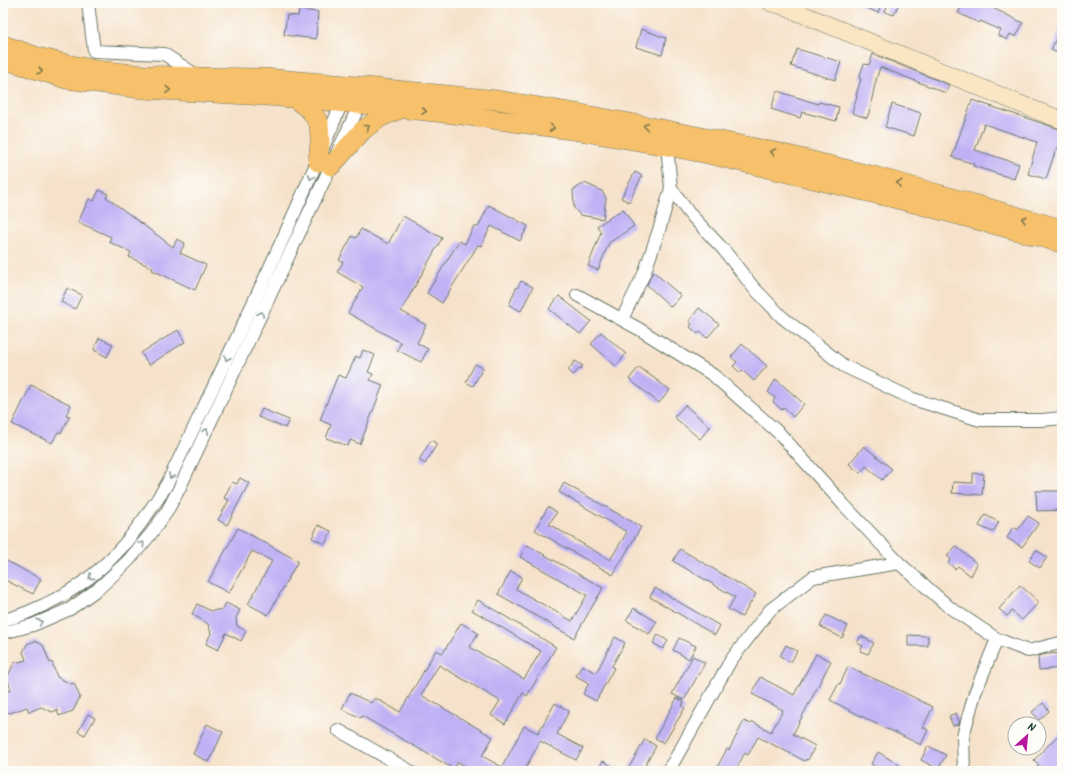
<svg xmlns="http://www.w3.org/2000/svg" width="1065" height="774" viewBox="0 0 1065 774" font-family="Kalam,sans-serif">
<rect width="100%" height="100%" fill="#fdfcf7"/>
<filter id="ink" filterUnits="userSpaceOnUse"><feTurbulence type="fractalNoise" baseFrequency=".025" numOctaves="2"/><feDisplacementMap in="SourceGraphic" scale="8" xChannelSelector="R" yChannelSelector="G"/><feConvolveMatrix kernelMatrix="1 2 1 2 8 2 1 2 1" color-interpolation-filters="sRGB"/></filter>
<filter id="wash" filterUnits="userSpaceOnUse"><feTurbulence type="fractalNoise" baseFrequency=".012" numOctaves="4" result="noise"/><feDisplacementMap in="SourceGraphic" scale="16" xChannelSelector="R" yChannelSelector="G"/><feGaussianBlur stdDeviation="0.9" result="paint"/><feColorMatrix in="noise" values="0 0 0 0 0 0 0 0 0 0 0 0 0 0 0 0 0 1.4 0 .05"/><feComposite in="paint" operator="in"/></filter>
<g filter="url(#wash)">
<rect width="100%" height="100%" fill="#f6e2ca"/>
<g id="blocks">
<path fill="#c0b1f5" d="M856,3h19l6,2 -3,8z
M888,3h11l-5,12 -9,-3z
M964,3h19l40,20 -7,14 -6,-3 -3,6 -9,-5 3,-5 -21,-9 -1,2 -21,-10z
M299,10l19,2 -2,27 -32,-4 3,-20 11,1z
M1062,24v31l-11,-5z
M641,29l25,9 -4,17 -26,-8z
M797,49l44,13 -6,18 -44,-14z
M873,54l76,31 -3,8 -66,-26 -5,17 -4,19 1,1 -5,14 -15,-5 5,-17 -1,-1 5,-16 -2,-1 5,-14 5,1z
M777,91l41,13 1,-2 20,5 -3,14 -34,-9 -2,6 -29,-9z
M972,100l90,30v8l-4,11h-2l-10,30 -18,-5 9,-32 -53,-18 -9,26 44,14 -5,15 -41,-13 1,-2 -22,-7z
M892,104l29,9 -7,23 -29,-9z
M635,172l7,4 -13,26 -8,-4z
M585,183l17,8 4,7 -3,21 -23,-4 -6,-7 -1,-18z
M99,190l9,4 -2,3 67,50 4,-8 8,4 -5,10 26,12 -11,25 -43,-20 1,-2 -24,-11 2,-5 -22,-10 2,-5 -33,-15 11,-23 5,2z
M489,205l39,21 -8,15 -29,-15 -10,20 -3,-1 -36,58 -15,-10 32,-52 6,3 9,-18 4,1z
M623,209l11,17 -25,17 -11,27 -10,-4 13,-34 -4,-6z
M403,216l39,22 -41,73 25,14 -9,18 11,6 -7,13 -24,-12 4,-7 -53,-30 15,-26 -26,-15 6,-10 -4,-2 13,-24 4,2 5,-9 27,15z
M654,272l27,24 -10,11 -24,-22 4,-10z
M521,281l12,6 -12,24 -12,-6 7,-17h1z
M67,288l15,7 -7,14 -14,-7z
M559,296l32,25 -11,13 -31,-25z
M699,308l20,16 -12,14 -7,-6 -2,2 -8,-7 2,-3 -3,-3z
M178,330l7,12 -36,23 -8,-12z
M601,332l25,22 -10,12 -25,-22z
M99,338l14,6 -6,13 -13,-7z
M742,344l25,22 -13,15 -12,-11 -2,3 -7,-7 4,-4 -6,-5z
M363,350l12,5 -7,17 5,2 -3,6 13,5 -23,59 -10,-4 -2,6 -22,-8 5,-13 -11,-5 18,-45 8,3 10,-22 4,2z
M575,361l8,5 -10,9 -5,-5z
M475,364l8,4 -10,18 -7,-4z
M639,367l31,23 -11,13 -30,-24z
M776,379l28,25 -11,13 -9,-10 -2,3 -9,-8 2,-4 -7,-6z
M31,385l40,20 -5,10 4,1 -9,17 -3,-1 -6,11 -40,-19z
M685,405l25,22 -10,12 -26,-22z
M262,409l27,11 -4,8 -27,-11z
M431,440l6,4 -12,20 -6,-4z
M864,446l28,23 -10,11 -16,-14 -6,7 -11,-9z
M973,473l11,1 -2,21 -30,-2 1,-11 20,1z
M240,478l9,5 -22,42 -9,-5 11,-20 -5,-2 8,-16 5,2z
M564,483l77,44 -28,48 -78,-45 13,-23 9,5 -8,12 61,36 17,-28 -68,-40z
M1036,491h26v19l-25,1z
M985,515l14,7 -6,10 -14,-6z
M1028,516l11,7 -17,24 -15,-9 6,-11 5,3z
M318,525l13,6 -6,13 -13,-6z
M238,528l60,33 -30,54 -20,-11 24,-43 -20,-10 -23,42 -21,-11z
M527,545l76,43 -29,50 -76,-44 13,-23 11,6 -6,12 56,32 15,-26 -67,-38z
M956,546l21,18 -6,12 -13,-10 -3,3 -7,-6 3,-4 -4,-3z
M680,549l76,45 -14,23 -14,-8 7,-12 -62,-36z
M1036,550l11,7 -7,11 -11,-7z
M3,559l38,20 -8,15 -30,-15z
M1020,585l19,17 -17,18 -10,-9 -5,5 -8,-7z
M655,588l65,38 -5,9 -65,-38z
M478,600l78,47 -29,49 -4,-3 -18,31 -14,-9 9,-14 -61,-36 -18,30 72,42 -11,19 20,11 22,-41 14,7 17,-30 14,8 -12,23 26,14 -7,12 -36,-19 -16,30h-50l-16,-9 -4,7 -92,-53 -1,2 -19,-9 8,-16 21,10 4,-5 25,14 36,-62 7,3 18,-30 17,10 -8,14 54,32 17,-28 -69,-41z
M226,603l14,7 -4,8 1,8 9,5 -5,10 -15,-8 -8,17 -12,-6 5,-11 -3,-9 -16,-10 5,-10 14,7 12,-2z
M634,608l23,14 -8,12 -23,-14z
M826,615l22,11 -6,12 -22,-12z
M658,635l10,6 -5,8 -10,-6z
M908,635l20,1v10h-20z
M861,636l13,7 -6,11 -8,-3 3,-5 -6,-3z
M615,637l10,6 -13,23 2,2 -18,33 -13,-7 6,-11 -13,-7 6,-11 14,8z
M679,638l17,8 -7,13 -16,-9z
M35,641l8,4 7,18 2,-1 5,15 14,7 3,-1 6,14 -7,14 -14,5 -2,-6 -5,2 -11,-5 -12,5 -2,-5 -17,6 -7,-3v-17l8,-3 -4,-12 7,-15 12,-3 -3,-8 4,-8z
M786,645l11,6 -6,11 -11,-6z
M1062,653v15l-23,2 -1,-14 9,-2z
M816,654l15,7 -38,73 22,12 -7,14 -2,-1 -1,2 -47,-24 -10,18 -3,-2 -10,18h-20l12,-22 2,1 15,-29 7,3 2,-2 18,10 12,-22 -31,-16 8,-17 34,18z
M693,656l12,7 -21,37 -12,-6z
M848,667l49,22 36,18 -10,20 5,3 -7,15 -33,-16v1l-58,-30 9,-17 1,1z
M677,698l7,4 -2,4 3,2 -21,35 -9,-5z
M1043,703l6,8 -10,9 -7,-8z
M956,713l3,8v3l-6,2 -4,-10z
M88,714l7,4 -10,17 -7,-3z
M207,724l16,8 -14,30 -16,-8z
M1062,731v40h-28l5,-6 -5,-5z
M645,739l11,7 -14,25h-15z
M928,746l18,9 -8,14 -17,-9z
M878,752l31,19h-27l-11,-7z
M603,761l18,10h-24z"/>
</g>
</g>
<g filter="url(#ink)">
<use href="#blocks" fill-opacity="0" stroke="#6a7768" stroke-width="1"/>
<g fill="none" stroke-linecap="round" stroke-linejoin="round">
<g stroke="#6a7768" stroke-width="14">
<path id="street" d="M88,3l6,48 70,3 32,21
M667,146l4,42 17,24 35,37 30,38 29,30 62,49 69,33 67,21h62l20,-2
M577,295l62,34 74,46 67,59 64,71 55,58 50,44 48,32 31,12 32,-8 2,-1
M622,319l22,-45 16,-47 11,-39
M3,620c17,-3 30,-10 45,-17 56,-27 87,-67 119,-119 60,-126 122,-252 175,-382l1,-5
M3,633l30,-8 37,-16 29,-21 29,-27 22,-26 16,-22 13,-24 181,-385 2,-6
M338,730l72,41
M667,771l7,-10 57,-101 39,-50 43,-33 86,-14
M964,771l-1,-35 12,-43 22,-54"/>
</g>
<g stroke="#6a7768" stroke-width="18">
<path id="secondary" d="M771,3l9,2 255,105 27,10"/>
</g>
<g stroke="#6a7768" stroke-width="20">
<path id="primary" d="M3,45l35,12 29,7 29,6 48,5 55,2 66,1 81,7 151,15 79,13 76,14 123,25 103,25 184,52
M3,59l63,20 77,10 124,7 104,9 91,10 117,16 88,15 41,8 206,49 148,40
M294,98l16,12 9,13 1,18 -2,21
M331,166l32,-36 18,-13 19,-8"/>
</g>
<use href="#street" stroke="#fff" stroke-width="12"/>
<use href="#secondary" stroke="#fbe6c4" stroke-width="17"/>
<use href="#primary" stroke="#f6c16b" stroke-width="19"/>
</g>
<defs><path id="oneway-chevron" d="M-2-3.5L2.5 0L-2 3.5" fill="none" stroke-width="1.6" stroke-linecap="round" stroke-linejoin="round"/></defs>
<g stroke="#80784d">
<use href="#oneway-chevron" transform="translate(40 71) rotate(17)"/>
<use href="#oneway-chevron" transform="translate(168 90) rotate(3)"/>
<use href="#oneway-chevron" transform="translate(424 111) rotate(6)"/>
<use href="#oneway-chevron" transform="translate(646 126) rotate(-170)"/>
<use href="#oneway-chevron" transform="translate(367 127) rotate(-38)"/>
<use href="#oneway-chevron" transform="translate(552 128) rotate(8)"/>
<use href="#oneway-chevron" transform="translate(773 152) rotate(-168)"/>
<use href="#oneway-chevron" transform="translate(899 183) rotate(-164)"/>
<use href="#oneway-chevron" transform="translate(1024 219) rotate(-164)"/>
</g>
<g stroke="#8f9e9a">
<use href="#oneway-chevron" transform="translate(311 177) rotate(114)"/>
<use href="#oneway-chevron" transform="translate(261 314) rotate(-65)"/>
<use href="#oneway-chevron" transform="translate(227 358) rotate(115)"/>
<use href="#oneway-chevron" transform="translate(206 431) rotate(-65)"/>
<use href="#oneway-chevron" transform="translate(171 476) rotate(116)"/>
<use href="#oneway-chevron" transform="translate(142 544) rotate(-50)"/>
<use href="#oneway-chevron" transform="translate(91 577) rotate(140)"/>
<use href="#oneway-chevron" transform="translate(40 622) rotate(-24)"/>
</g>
</g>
<rect width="1065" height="774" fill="none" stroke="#fdfcf7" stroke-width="16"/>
<g transform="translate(1027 736) rotate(27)"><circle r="19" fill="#fdfcf7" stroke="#a4b0a9"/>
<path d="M0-3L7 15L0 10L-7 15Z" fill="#b5179e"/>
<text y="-6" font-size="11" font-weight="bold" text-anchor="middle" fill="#1f3d34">N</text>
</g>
</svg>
